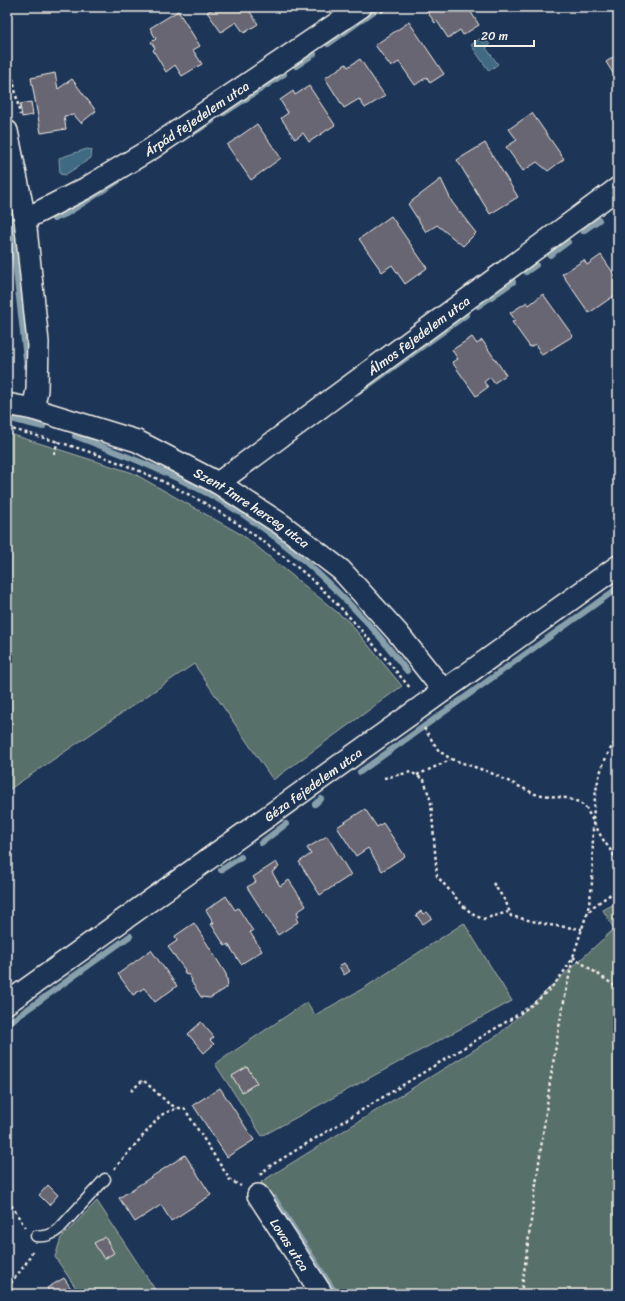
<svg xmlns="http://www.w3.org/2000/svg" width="625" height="1301" viewBox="0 0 625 1301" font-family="Sriracha,sans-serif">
<rect width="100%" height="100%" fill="#1d3557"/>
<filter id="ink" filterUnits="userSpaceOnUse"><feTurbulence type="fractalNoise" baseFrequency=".025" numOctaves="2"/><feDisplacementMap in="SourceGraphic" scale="8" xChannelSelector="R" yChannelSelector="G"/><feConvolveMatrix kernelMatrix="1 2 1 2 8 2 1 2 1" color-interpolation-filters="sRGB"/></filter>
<g filter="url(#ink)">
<path fill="#586f6a" stroke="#a6b0a9" d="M7,433l126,40 111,63 105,86 53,64 -129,94 -79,-116 -187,127z
M618,902v392h-284l-73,-112 237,-147 116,-106 -11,-19z
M464,923l48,78 -250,135 -47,-72 92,-62 8,13 49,-27z
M97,1201l61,93h-78l-25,-37 6,-19z"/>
<path fill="#3f6a83" stroke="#87a0ab" d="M481,38l3,5 3,-2 3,4 -4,3 12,16 -9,7 -18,-26z
M87,149l5,1 -1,8 -26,17 -5,-1 -1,-16z"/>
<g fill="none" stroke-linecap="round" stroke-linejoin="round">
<path stroke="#87a0ab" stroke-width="6" d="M328,44l46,-33
M296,66l18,-12
M224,113l60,-39
M193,133l19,-12
M7,193l20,174
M54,219l12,-5 52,-33
M583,231l16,-11
M550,255l18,-13
M526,272l10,-7
M478,306l35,-24
M452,325l14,-10
M356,394l92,-66
M7,418l36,9
M75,436c47,18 94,36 139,61 54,30 104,73 146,118 17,17 32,37 47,56
M360,772l258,-184
M315,804l6,-5
M261,843l25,-19
M221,870l20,-13
M7,1024l123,-88
M274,1198l62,96"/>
</g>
<path fill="#696673" stroke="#f4f1e8" d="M216,7h31l11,17 -14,9 -8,-11 -15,10 -14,-20z
M424,7h48l-3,2 10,16 -16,10 -3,-5 -12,8 -11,-17 -2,2z
M507,7h11l-7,5z
M178,11l22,35 -7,4 9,14 -20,12 -7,-11 -9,7 -13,-22 2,-2 -4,-6 5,-3 -6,-11z
M409,22l35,52 -14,9 -3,-6 -12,8 -16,-23 -8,5 -16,-22z
M618,54v27l-12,-19z
M360,59l25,37 -20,12 -6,-9 -15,9 -19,-30 21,-14 2,3z
M55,73l3,16 14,-10 24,32 -15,12 -7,-8 -10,1 2,13 -25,4 -10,-55z
M309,86l26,39 -26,17 -6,-9 -8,6 -14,-21 7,-5 -8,-13 13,-9 2,4z
M31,102l2,13 -11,2 -2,-13z
M532,113l32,46 -16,12 -11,-9 -14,9 -17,-24 11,-7 -8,-11z
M257,124l24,34 -30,22 -24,-35z
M485,143l33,54 -28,17 -33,-54z
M441,179l11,23 24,31 -13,13 -26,-21 -11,7 -18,-28z
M391,216l36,52 -22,16 -13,-19 -10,7 -23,-33z
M601,255l17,25v13l-29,20 -27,-39 22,-14 3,5z
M543,294l30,42 -31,19 -7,-11 -5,3 -18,-25 3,-2 -5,-7 17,-11 2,3z
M472,337l5,7 5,-4 24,35 -12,8 -4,-6 -6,5 4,5 -12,9 -24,-34 6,-3 -6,-9z
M365,809l12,18 6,-4 22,33 -23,15 -14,-23 -12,8 -19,-29z
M327,836l24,39 -31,20 -21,-33 12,-8 -4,-6z
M276,862l3,5 -7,5 8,14 9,-6 17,26 -9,6 2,4 -3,2 2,4 -20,13 -31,-48 9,-5 -3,-5z
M226,896l9,14 3,-2 15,23 -3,1 12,19 -21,13 -13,-20 -3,2 -14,-22 3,-1 -8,-13z
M421,911l2,3 4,-2 5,6 -9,6 -7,-9z
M194,923l32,51 2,11 -3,4 -15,9 -9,-1 -10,-16 1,-1 -4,-6 -2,1 -2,-4 1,-1 -17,-23 9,-6 -2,-5z
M151,950l26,36 -22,16 -11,-14 -11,7 -15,-21z
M344,963l6,8 -6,4 -5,-9z
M201,1022l13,15 -4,3 4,4 -10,9 -16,-19z
M247,1067l10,16 -15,9 -10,-16z
M220,1088l34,52 -27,17 -34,-52z
M185,1155l26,40 -40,26 -10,-16 -26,17 -16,-24z
M48,1185l10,10 -9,10 -10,-10z
M105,1237l9,16 -10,6 -10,-16z
M64,1278l11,16h-24l-4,-6z"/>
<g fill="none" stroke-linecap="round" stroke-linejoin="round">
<g stroke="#f4f1e8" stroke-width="13">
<path id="service" d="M36,1236c10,1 16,-1 23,-7l46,-50"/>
</g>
<g stroke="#f4f1e8" stroke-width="24">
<g id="minor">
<path d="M7,131l18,88 13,123 -1,48 -4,19"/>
<path id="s1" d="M25,219l61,-31 65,-39 210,-142"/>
<path id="s2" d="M7,404l26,5 104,32 81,42 63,41 60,46 56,62 46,58"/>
<path id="s3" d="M218,483l400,-295"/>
<path id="s4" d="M7,1003l611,-437"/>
<path id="s5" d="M258,1195l64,99"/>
</g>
</g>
<path stroke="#f4f1e8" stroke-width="2.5" stroke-dasharray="3 3" stroke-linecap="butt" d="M381,12l7,-5
M7,49l13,66
M7,428c100,25 182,57 265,120 18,13 37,28 53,44 31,30 58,64 86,97
M54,454l4,-13
M424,728l15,23 12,8 38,13 46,22 31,4 13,4 7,6 16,30 16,23
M417,775l33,-15
M384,778l27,-6 13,8 7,22 6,74 26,30 11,9 9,4 25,-7
M493,883l13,19 5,14 38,9 33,4
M587,915c2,-12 5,-24 5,-36 3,-49 -6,-99 26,-141
M573,957l45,31
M131,1091l12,-11 25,23 9,5
M114,1169l47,-54 16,-7h7l46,72 11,6
M260,1175l7,-7 252,-154c22,-15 39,-30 52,-54
M7,1194l3,9 15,24
M7,1288l18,-23 8,-15
M521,1294l29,-212 10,-61 13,-64 13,-41 8,-10 24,-17"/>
<use href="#service" stroke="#1d3557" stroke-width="10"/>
<use href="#minor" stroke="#1d3557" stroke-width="21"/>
</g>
</g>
<g text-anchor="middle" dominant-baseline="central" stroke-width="3" stroke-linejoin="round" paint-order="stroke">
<g font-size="13" fill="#f4f1e8" stroke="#1d3557">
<text stroke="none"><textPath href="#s1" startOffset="199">Árpád fejedelem utca</textPath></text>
<text stroke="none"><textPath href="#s3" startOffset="249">Álmos fejedelem utca</textPath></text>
<text stroke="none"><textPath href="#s2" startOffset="268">Szent Imre herceg utca</textPath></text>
<text stroke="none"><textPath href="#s4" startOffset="376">Géza fejedelem utca</textPath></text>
<text stroke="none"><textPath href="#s5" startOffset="59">Lovas utca</textPath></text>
</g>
</g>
<rect width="625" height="1301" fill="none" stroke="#1d3557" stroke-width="24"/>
<rect x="12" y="12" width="601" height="1277" fill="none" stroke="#f4f1e8" stroke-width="1.5" filter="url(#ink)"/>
<path d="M475 40v6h59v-6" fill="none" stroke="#f4f1e8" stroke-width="2"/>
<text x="481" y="40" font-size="12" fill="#f4f1e8" stroke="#1d3557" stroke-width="3" paint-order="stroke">20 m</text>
</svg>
